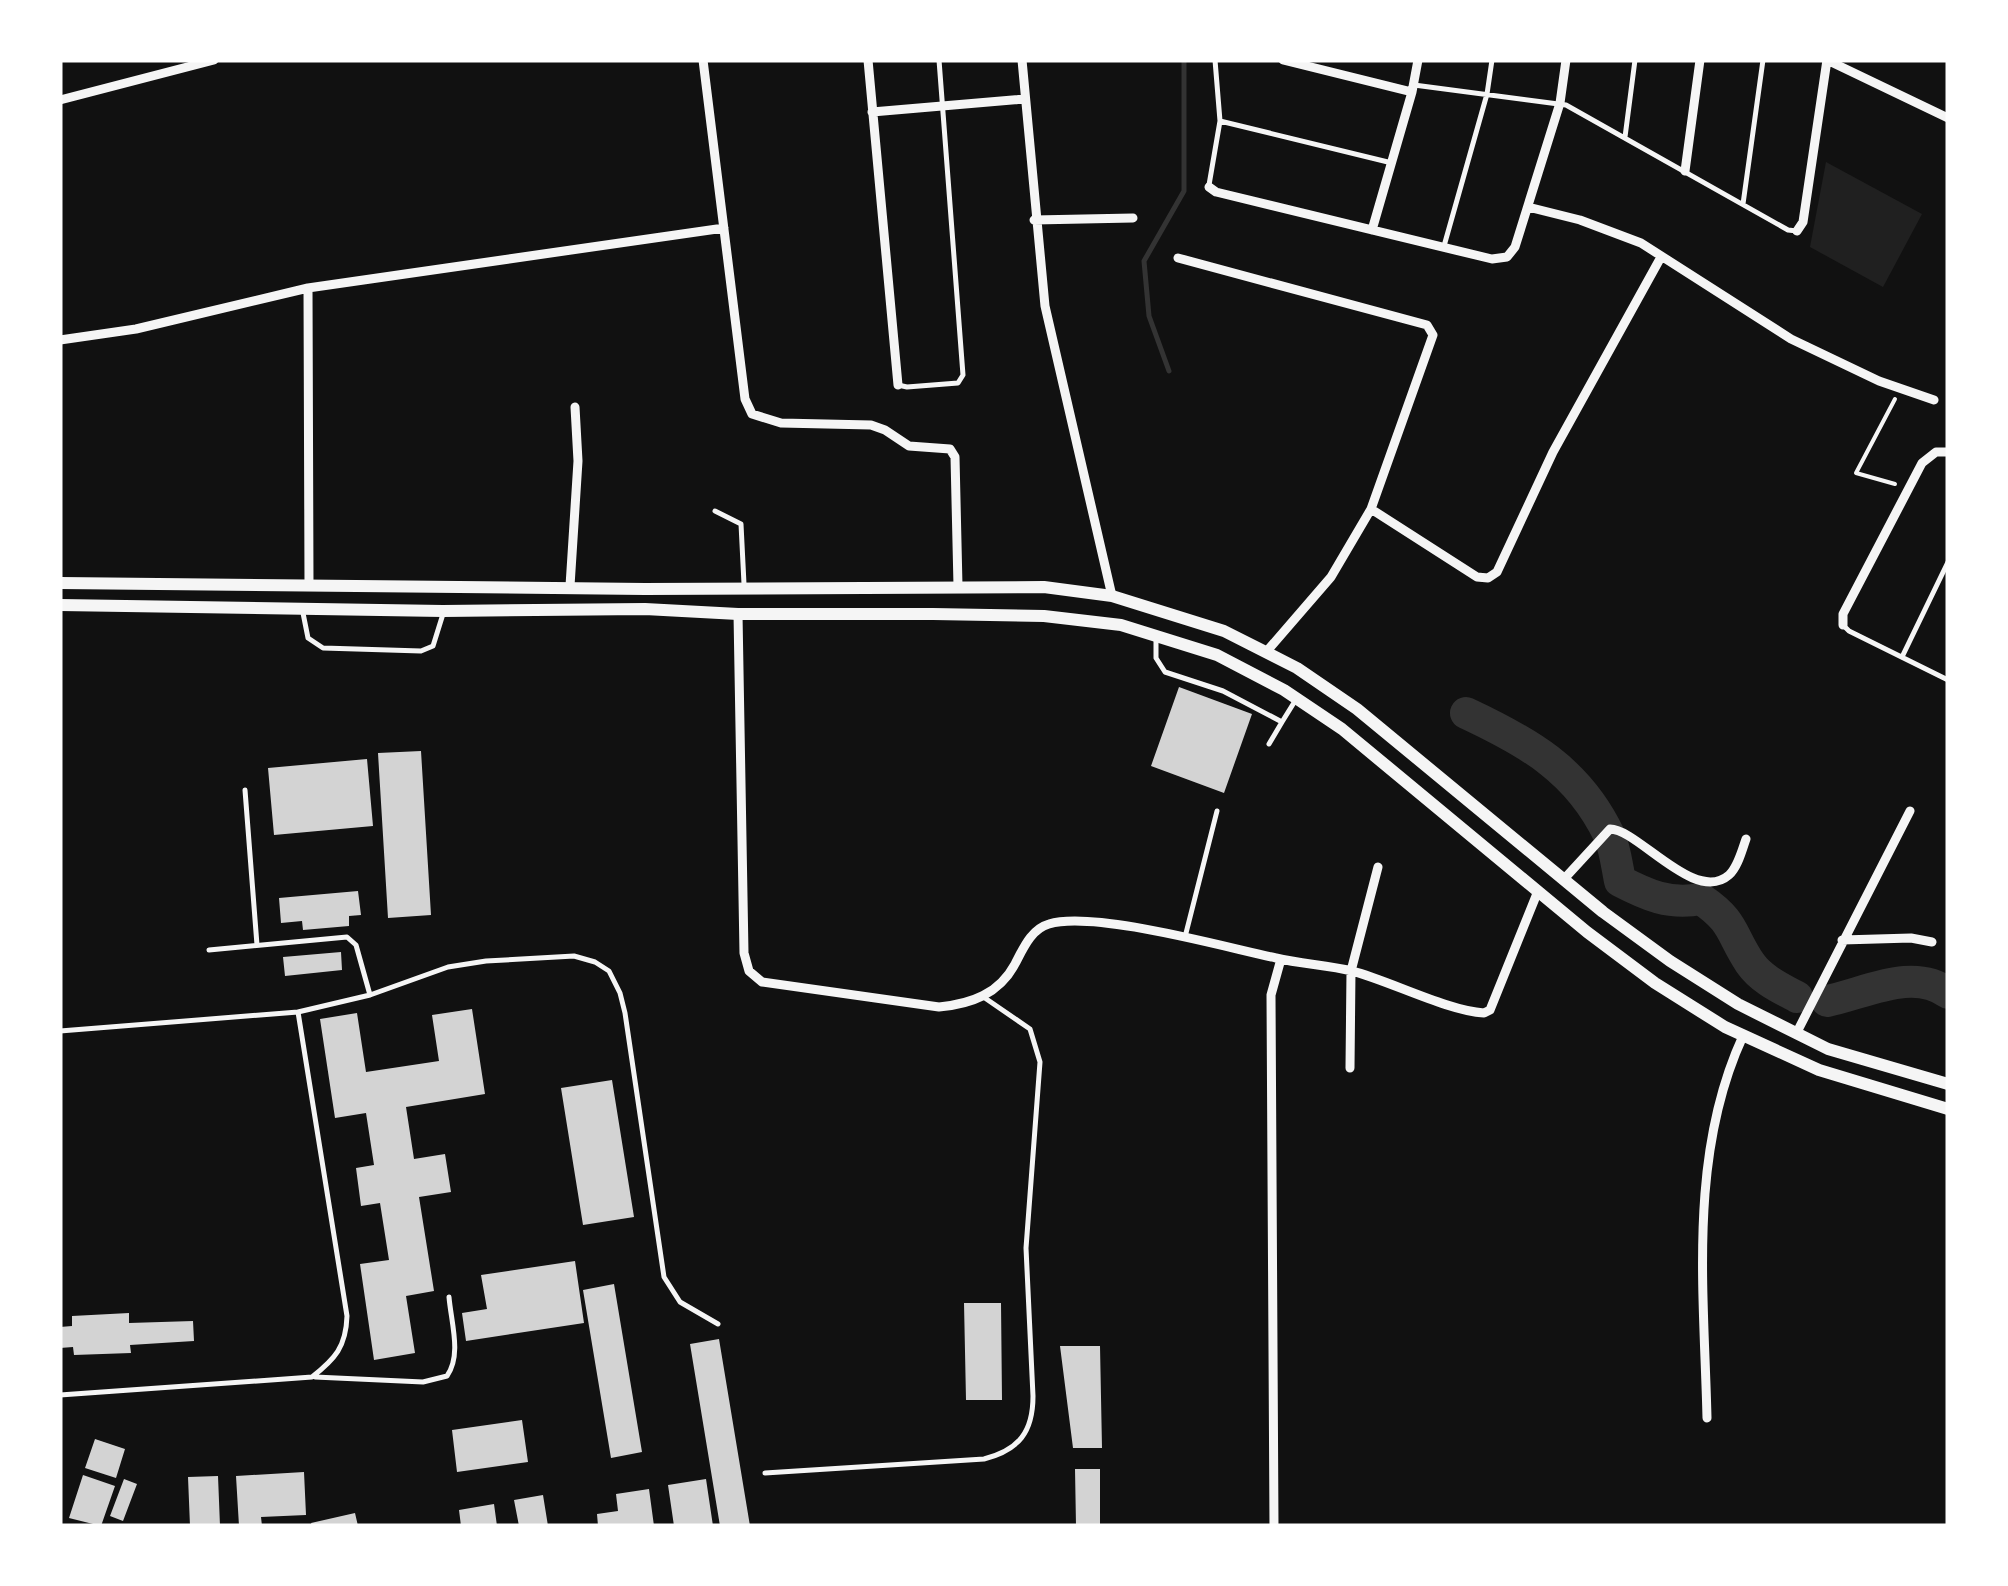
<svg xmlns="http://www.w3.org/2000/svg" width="2008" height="1586" viewBox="0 0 2008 1586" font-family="'Public Sans',sans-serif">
<rect width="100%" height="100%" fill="#111"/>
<path fill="#202020" d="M1826,162l96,52 -39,73 -73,-40z"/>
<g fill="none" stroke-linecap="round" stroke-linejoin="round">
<path stroke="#333" stroke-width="5" d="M1169,371l-20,-55 -5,-55 40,-70v-131"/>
<path stroke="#333" stroke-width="32" d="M1466,713c62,29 112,57 143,122 6,13 8,31 11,46 27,14 49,24 81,18 34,23 29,34 49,64 11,16 30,25 47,34
M1827,1001c39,-8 86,-34 121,-8"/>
</g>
<path fill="#d3d3d3" d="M1179,687l73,27 -28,79 -73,-27z
M421,751l10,164 -43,3 -10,-165z
M367,759l6,67 -99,9 -6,-67z
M358,891l3,24 -12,1v10l-46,4 -1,-9 -21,2 -2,-25z
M341,952l1,18 -57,6 -2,-19z
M472,1009l13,85 -79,13 8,52 31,-5 6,38 -32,5 15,94 -28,5 9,57 -41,7 -14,-96 29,-4 -9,-57 -19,3 -5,-38 18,-3 -8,-52 -31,5 -15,-99 37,-6 9,59 73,-11 -7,-46z
M612,1080l22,137 -51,8 -22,-137z
M575,1261l9,62 -118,18 -4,-28 25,-4 -6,-34z
M614,1284l28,168 -31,6 -28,-168z
M964,1303h37l1,97h-36z
M129,1313v10l64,-2 1,20 -64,4 1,8 -57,2 -1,-8 -13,1v-21l12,-1v-10z
M719,1339l31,187h-30l-30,-182z
M1060,1346h40l2,102h-29z
M522,1420l6,42 -71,10 -5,-42z
M95,1439l30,10 -9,29 -31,-10z
M1075,1469h25v57h-24z
M304,1472l2,43 -45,2 1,9h-23l-3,-50z
M83,1475l32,11 -14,40 -32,-8z
M218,1476l2,50h-30l-2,-49z
M124,1479l13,5 -14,37 -13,-5z
M706,1479l7,47h-39l-6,-41z
M649,1489l5,37h-56l-1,-12 21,-3 -2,-17z
M543,1495l5,31h-29l-5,-26z
M494,1504l3,22h-36l-2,-16z
M355,1513l3,13h-46l-1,-3z"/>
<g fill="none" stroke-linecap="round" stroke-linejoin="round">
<path stroke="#f5f5f5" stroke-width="4" d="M1895,484l-39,-11 39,-74"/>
<path stroke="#f5f5f5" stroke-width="5" d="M1414,85l152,20 222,125 9,1
M1220,121l172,42
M1625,137l10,-77
M1209,185l11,-64 -5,-61
M1743,204l20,-144
M1444,246l43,-152 5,-34
M898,385l9,2 51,-4 5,-8 -24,-315
M715,511l26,13 3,60
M303,613l5,25 15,10 98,3 12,-5 10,-32
M1843,625l6,6 99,49
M1156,639v19l9,14 58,19 59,31 13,-21
M1902,657l46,-95
M1269,744l13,-22
M245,790l12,155
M1185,937l32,-126
M209,950l138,-13 9,8 14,50
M298,1012l72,-17 78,-28 38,-6 88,-5 21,6 14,9 11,22 5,20 39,264 16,25 38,22
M60,1031l238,-19 49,304c-1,31 -12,43 -35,61l-252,18
M315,1377l108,5 24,-6c15,-21 4,-54 2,-79
M765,1473l219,-14c35,-9 49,-27 49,-63l-7,-148 14,-186 -10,-33 -48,-33"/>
<path stroke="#f5f5f5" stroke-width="9" d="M703,60l42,339 7,15 29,9 90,2 14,5 24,16 41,3 5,8 3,129
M868,60l30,325
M1022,60l23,246 67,290
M1283,60l129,32
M1827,60l121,58
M60,100l154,-40
M872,112l152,-13
M1685,171l15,-111
M1209,187l7,5 276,67 15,-2 8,-10 45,-144 6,-43
M1528,207l52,13 61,23 150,96 88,42 55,19
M1034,220l99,-2
M1372,230l40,-138 6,-32
M1797,231l6,-9 24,-162
M1178,258l249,67 6,10 -62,174 -40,68 -64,74
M308,288l1,296
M60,340l76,-11 172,-41 416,-60
M1371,509l106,68 11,1 9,-6 56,-120 108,-195
M570,586l8,-125 -3,-54
M738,614l6,339 5,18 13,11 177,25c32,-3 60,-13 76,-43 8,-15 16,-35 34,-40 44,-14 179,24 227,34 25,6 51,7 76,13 38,10 96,40 132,42l6,-3 48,-119
M1843,625v-11l79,-151 14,-11h12
M1564,879l46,-50c28,0 85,76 119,46 9,-8 13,-25 17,-36
M1842,940l69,-2 21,4
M1796,1034l114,-223
M1350,1068l1,-97 27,-104
M1707,1418c-3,-128 -19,-263 36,-382
M1274,1526l-3,-531 10,-36"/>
<path stroke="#f5f5f5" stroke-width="12" d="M60,583l585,6 399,-2 68,9 112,35 73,37 60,41 246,203 67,49 68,43 90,45 120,35
M60,605l383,6 202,-2 93,5h195l111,2 77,9 96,30 67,35 58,39 245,203 68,51 70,44 94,43 129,39"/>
</g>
<rect width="2008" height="1586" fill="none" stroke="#ffffff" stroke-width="125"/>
</svg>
